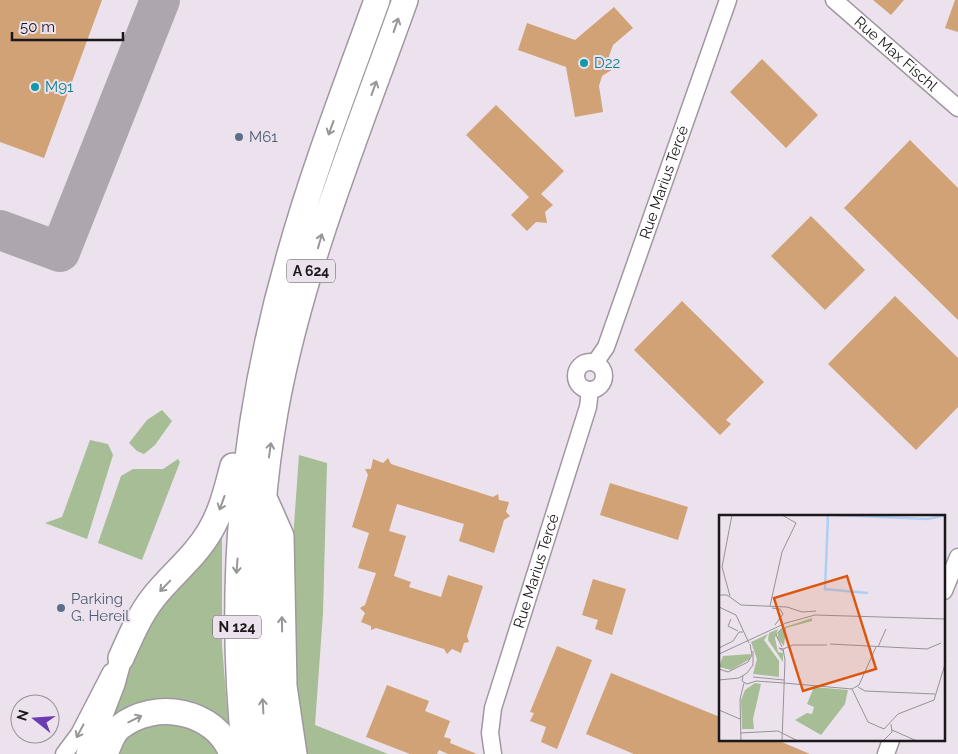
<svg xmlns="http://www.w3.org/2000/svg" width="958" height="754" viewBox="0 0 958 754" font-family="Raleway,sans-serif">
<rect width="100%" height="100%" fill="#ece2ed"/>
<path fill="#a6bd95" d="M162,410l10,11 -17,24 -11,9 -7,-3 -8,-8 18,-23z
M90,440l18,4 5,11 -26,84 -42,-16 17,-6z
M299,455l28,8 -4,150 -8,112 73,29h-81l-6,-22 -5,-45 -3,-148z
M178,459l2,3 -38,98 -44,-17 23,-67 12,-7h30z
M222,530v115l7,87 -37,-23 -93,35 22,-62 36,-73z
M166,720l36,12 21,22h-112l16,-21z"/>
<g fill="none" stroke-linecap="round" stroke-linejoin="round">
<path stroke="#aea6af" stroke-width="40" d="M0,230l60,22 100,-252"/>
</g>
<path fill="#d0a275" d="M0,0h102l-58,158 -44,-16z
M873,0h31l-13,15z
M955,0h3v32l-13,-4z
M614,7l19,21 -20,17 -4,11 4,13 -11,7 -3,10 4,26 -28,5 -9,-50 -48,-17 9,-27 48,17z
M762,59l56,56 -32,33 -56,-56z
M496,105l68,66 -23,23 12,11 -8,7 2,11 -11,-1 -9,9 -16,-16 18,-18 -63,-62z
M910,140l48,48v132l-114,-112z
M811,216l54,54 -40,40 -54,-54z
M895,296l63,62v49l-42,43 -88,-86z
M682,301l82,81 -38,38 5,4 -11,11 -86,-85z
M388,458l3,6 102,33 5,-3 1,6 10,2 -3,10 4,4 -6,4 -10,33 -35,-12 5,-17 -67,-20 -8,27 17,5 -12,40 17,6 -2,5 32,10 7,-22 35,11 -16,50 2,6 -5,1 -3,10 -9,-4 -5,5 -3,-5 -68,-21 -5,2v-4l-10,-4 4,-9 -5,-5 5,-3 11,-32 -18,-5 11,-35 -17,-6 16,-52 -3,-6h6l2,-10 10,4z
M610,483l78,24 -10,33 -78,-25z
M593,579l33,10 -14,46 -17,-6 3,-9 -16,-5z
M557,646l35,14 -35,89 -16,-7 5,-15 -16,-6 4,-8 -4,-1z
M611,673l109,44v23h57l33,14h-176l-48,-20z
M387,685l42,16 -4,10 25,10 -6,16 7,2 -1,4 27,11h-29l-9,-4 -2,4h-27l-44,-17z"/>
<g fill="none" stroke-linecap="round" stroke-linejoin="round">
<g stroke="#a097a1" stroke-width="19">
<g id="minor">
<path id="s1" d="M834,0l124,108"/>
<circle cx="590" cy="376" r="14"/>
<path id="s2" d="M595,363l11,-16 122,-347"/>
<path d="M944,591l14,-34"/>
<path d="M64,754l15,-20 32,-62"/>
<path id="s3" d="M493,754l-3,-21 3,-25 95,-301 2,-17"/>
<path d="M886,754l5,-14"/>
</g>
</g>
<g stroke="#a097a1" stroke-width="24">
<path id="major" d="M87,754l27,-70 7,-26"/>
</g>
<g stroke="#a097a1" stroke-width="28">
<path id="highway" d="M265,500l16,36 3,150 10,68
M121,658c9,-20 18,-42 32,-60 19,-24 42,-41 57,-67 12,-20 17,-43 23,-65
M105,754c4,-9 7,-21 15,-27 35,-28 96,-17 112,27
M245,754c-18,-169 -2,-337 45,-500 24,-86 57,-170 87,-254
M269,754c-14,-114 -14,-229 6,-342 25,-141 82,-277 130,-412"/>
</g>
<use href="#minor" stroke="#fff" stroke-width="16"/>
<use href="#major" stroke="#fff" stroke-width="21"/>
<use href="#highway" stroke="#fff" stroke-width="25"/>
</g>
<defs><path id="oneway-shaft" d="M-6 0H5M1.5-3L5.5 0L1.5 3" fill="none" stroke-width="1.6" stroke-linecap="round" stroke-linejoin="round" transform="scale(1.25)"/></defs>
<g stroke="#989798">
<use href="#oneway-shaft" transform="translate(396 25) rotate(-71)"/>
<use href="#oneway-shaft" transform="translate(374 88) rotate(-70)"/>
<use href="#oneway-shaft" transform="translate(331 128) rotate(110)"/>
<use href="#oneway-shaft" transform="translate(320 241) rotate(-74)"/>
<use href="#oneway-shaft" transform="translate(270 450) rotate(-82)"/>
<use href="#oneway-shaft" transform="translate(222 503) rotate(110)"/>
<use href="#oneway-shaft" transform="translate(237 566) rotate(94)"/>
<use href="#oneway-shaft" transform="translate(165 586) rotate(134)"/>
<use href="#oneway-shaft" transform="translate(282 624) rotate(-91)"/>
<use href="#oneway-shaft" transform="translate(263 706) rotate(-93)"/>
<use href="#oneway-shaft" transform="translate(135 719) rotate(-26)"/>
<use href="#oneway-shaft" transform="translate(80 731) rotate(118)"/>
</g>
<g fill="#0f9aa8" stroke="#ece2ed" stroke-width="2">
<circle cx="584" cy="63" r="5"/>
<circle cx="35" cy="87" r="5"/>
</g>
<g fill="#5c6f8a" stroke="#ece2ed" stroke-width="2">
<circle cx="239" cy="137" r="5"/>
<circle cx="61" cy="608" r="5"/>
</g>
<g text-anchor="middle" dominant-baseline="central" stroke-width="4" stroke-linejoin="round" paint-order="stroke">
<g fill="#ece2ed" stroke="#5a545a" stroke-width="1">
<rect x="287" y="259.5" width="48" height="23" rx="4"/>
<rect x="213" y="615.5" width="48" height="23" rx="4"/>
</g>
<g font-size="14" font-weight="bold" fill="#1b171b">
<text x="311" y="271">A 624</text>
<text x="237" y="627">N 124</text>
</g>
<g font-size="15" fill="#1b171b" stroke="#ece2ed">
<text stroke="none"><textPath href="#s1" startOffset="82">Rue Max Fischl</textPath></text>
<text stroke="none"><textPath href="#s2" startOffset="194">Rue Marius Tercé</textPath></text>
<text stroke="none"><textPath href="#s3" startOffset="190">Rue Marius Tercé</textPath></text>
</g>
<g font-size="15" fill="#0d838f" stroke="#ece2ed" text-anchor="start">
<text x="594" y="63">D22</text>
<text x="45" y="87">M91</text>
</g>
<g font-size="15" fill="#4e5e75" stroke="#ece2ed" text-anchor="start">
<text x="249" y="137">M61</text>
<text x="71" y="599">Parking<tspan x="71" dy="17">G. Hereil</tspan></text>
</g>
</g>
<g transform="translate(719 515)">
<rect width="226" height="226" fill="#ece2ed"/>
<path d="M93,103v3l-26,7 -2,18 -7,-8 2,-7 6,-4zM59,114l-3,9 3,14 5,1v9l-15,-22 1,-7zM49,119l-4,6 15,21v16l-26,-3 4,-15 -6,-17zM32,139l-1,5 -19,11 -12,-3 4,-11zM36,168l6,1 -8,35 1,10h-12l-1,-29 4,-10zM95,172l34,3 -3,14 -24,31 -26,-15 12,-7 5,1 2,-7 -7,-3z" fill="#a6bd95"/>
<path fill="none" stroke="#aecff5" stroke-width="2.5" d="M109,0l-3,74 43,4M116,0l93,4 18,-4"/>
<path fill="none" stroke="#989199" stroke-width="1" d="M0,80h8l14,10 46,2M11,81l-8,-29 10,-52M51,91l12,-54 14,-29 -14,-8M0,92l17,8 13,28M68,92l15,5 14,-1M53,93l8,1 3,5 -8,11M12,104l-3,7 10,5M111,129l97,5 14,-6M63,132l-6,-12 8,-9M159,132l8,-18M0,133l14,-7 6,-9h4M64,134l10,-4h34M0,139l67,-31 29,-8 131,4M0,154l9,3 20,-10 4,-7 -2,-11M24,161l-1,5 5,3 9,-3 28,2M34,162l31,3M0,165l20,-2 8,-5 6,-8v-14M65,168l68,6 16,33 16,7M139,172l7,4 70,3M133,174l7,-4 17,-38M215,185l12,-39M0,195l21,9M165,214l14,-15 36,-14M173,215l25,11M21,218l38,-2 20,10M22,226l-1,-42 4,-16M63,226l3,-81 -2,-11 -4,-1 4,3M164,226l9,-9 -1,-8"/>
<path fill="#de560d" fill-opacity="0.15" stroke="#de560d" stroke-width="2.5" d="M128,61l29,93 -73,22 -29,-93z"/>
<rect width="226" height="226" fill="none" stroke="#1b171b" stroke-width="2.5"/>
</g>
<g transform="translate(35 719) rotate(287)"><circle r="24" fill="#ece2ed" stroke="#989199"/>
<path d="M0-4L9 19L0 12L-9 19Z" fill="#6a3bb2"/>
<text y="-8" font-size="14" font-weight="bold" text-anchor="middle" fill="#1b171b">N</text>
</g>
<path d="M12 32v8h111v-8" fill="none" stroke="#1b171b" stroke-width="2.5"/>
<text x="20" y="32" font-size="15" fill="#1b171b" stroke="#ece2ed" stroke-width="4" paint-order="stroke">50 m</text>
</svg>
